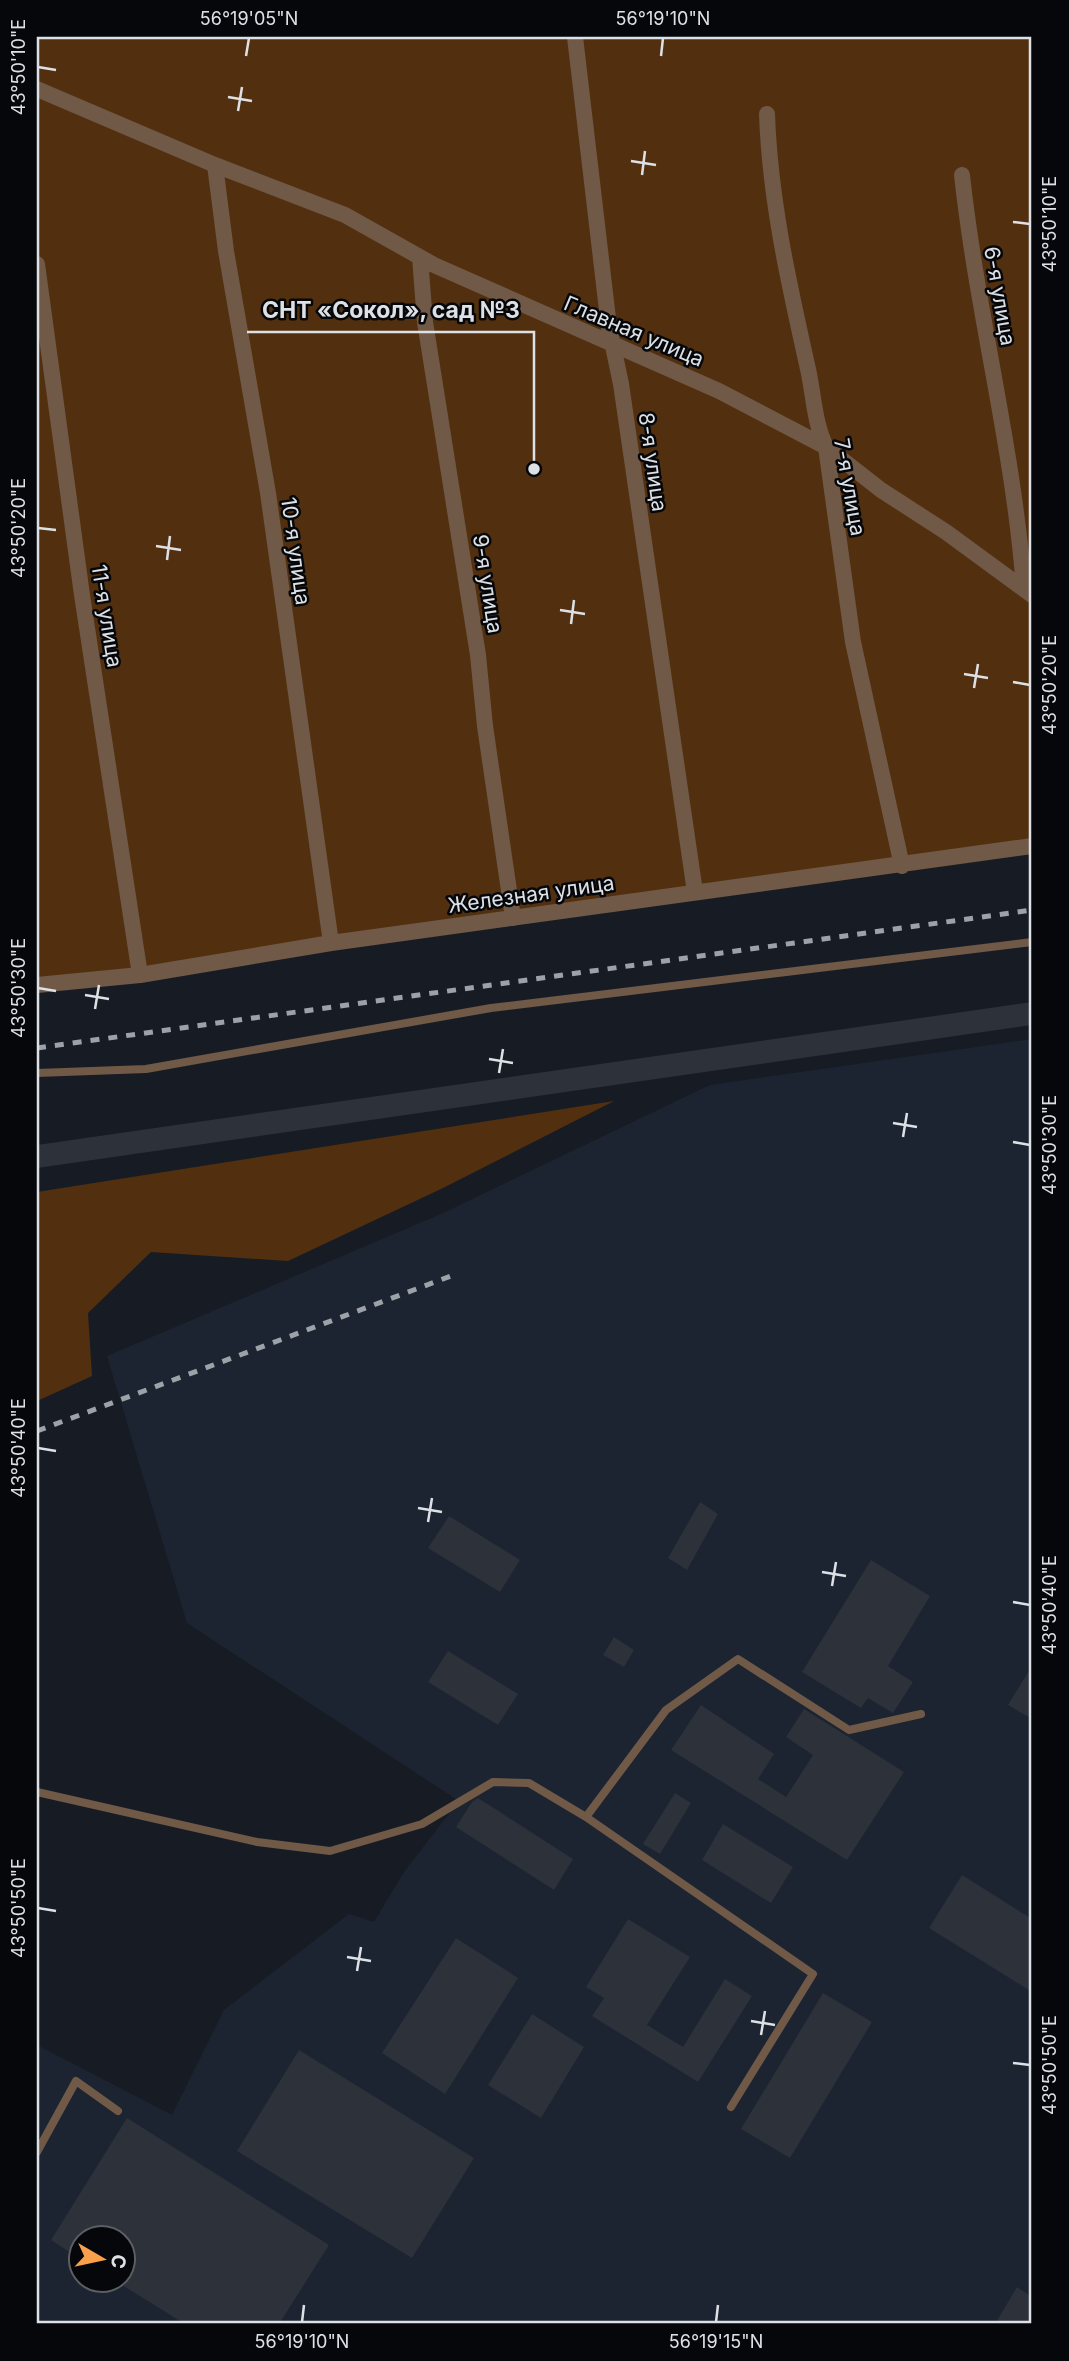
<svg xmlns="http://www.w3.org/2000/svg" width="1069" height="2361" viewBox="0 0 1069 2361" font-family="Inter,sans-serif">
<rect width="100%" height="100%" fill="#171c24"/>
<path fill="#1c2431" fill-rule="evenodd" d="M1032,1039v1285h-995v-279l135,70 52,-105 125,-96 25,8 30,-50 55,-71 -272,-178 -80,-267 334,-142 269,-129zM80,2238h42v42h-42z"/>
<path fill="#52300f" d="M37,37h995v816l-995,136z
M614,1101l-171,87 -155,73 -137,-9 -63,61 4,63 -55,25v-209z"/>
<path fill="#2c313a" d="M1032,1002v23l-995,143v-23z
M700,1502l18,12 -31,56 -19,-12z
M449,1516l71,44 -20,32 -72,-44z
M871,1560l59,36 -42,70 25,16 -20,31 -25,-15 -7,10 -59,-36z
M614,1637l20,13 -10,17 -21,-12z
M448,1651l70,43 -20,31 -70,-43z
M1032,1666v53l-24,-14z
M701,1705l73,49 -16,25 28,18 27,-42 -27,-18 18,-28 100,63 -57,88 -176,-110z
M675,1793l16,10 -31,51 -17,-10z
M478,1798l95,61 -19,31 -98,-63 16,-25z
M723,1824l70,43 -22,36 -69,-43z
M962,1875l70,44v73l-103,-64z
M628,1919l62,38 -43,68 36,22 42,-68 27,17 -54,86 -106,-66 12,-18 -18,-11z
M456,1938l62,40 -73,116 -63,-41z
M823,1993l49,29 -82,136 -49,-29z
M532,2014l52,33 -43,71 -53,-33z
M299,2050l175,108 -62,100 -175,-107z
M127,2118l202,127 -50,79h-94l-63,-39v-47h-42v21l-29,-19z
M1017,2287l15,10v27h-37z"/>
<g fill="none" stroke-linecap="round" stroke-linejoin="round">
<path stroke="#705946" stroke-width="8" d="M37,1073l109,-4 345,-61 541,-66
M37,1792l220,50 73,9 92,-27 71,-42 36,1 57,34 80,-107 72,-51 111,71 72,-16
M586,1817l227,157 -82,133
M37,2152l39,-71 42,30"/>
<path stroke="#705946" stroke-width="16" d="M575,37l34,290 12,57 74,508
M37,89l178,76 130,50 89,50 285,126 107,56 55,43 65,42 86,63
M767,114c3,87 22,170 41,255 6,27 6,53 18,78l27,195 49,224
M215,165l11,86 42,242 63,450
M962,175c15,139 52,275 62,414
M420,257l5,65 53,333 7,71 28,192
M37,264l45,331 58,380
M37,985l103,-10 191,-32 701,-97"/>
<path stroke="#9da2a8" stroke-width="5" stroke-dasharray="9 9" stroke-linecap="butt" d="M37,1048l995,-138
M37,1431l414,-155"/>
</g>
<path fill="none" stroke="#dde1e6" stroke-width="2.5" d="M246,56l3,-18M661,56l2,-18M38,67l18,3M228,97l24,4M238,111l4,-24M631,161l25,4M642,175l3,-24M1013,222l17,2M38,528l18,2M156,546l25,4M167,560l3,-24M560,610l25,4M571,624l3,-24M964,674l24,4M1013,682l17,3M974,688l4,-24M38,988l18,3M85,995l24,4M95,1009l4,-24M489,1059l24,4M499,1073l4,-24M893,1123l24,4M903,1137l4,-24M1013,1142l17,3M38,1448l18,3M418,1508l24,4M428,1522l4,-24M822,1572l24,4M832,1586l4,-24M1013,1602l17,3M38,1908l18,3M347,1957l24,4M357,1971l4,-24M751,2021l24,4M761,2035l4,-24M1013,2063l17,2M302,2322l2,-17M716,2322l2,-17"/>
<g text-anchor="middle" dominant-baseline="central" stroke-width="5" stroke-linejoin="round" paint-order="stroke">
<g font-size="21" fill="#dde1e6" stroke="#05070a">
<text transform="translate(1000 296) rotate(80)">6-я улица</text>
<text transform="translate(634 331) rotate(23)">Главная улица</text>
<text transform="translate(653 462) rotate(82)">8-я улица</text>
<text transform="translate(850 487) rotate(80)">7-я улица</text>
<text transform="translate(296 551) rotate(82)">10-я улица</text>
<text transform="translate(488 584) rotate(81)">9-я улица</text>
<text transform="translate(107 616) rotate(81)">11-я улица</text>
<text transform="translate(531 894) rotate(-8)">Железная улица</text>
</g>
</g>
<path fill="none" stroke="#dde1e6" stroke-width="2.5" d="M534 469L534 332H247"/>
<circle fill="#dde1e6" stroke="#05070a" stroke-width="2.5" cx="534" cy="469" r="7"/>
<g font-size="23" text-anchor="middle" font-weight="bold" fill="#dde1e6" stroke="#05070a" stroke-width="5" stroke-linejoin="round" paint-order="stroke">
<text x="391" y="318">СНТ «Сокол», сад №3</text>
</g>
<rect width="1069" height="2361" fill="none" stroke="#05070a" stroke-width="77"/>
<g transform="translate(102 2259) rotate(99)"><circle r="33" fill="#05070a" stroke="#5b5e62" stroke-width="2"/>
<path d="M0-5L12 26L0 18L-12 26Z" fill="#f9a04c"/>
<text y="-10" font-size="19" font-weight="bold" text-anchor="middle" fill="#dde1e6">С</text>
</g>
<rect x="38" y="38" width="992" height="2284" fill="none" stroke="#dde1e6" stroke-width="2.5"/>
<g font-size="18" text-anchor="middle" fill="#dde1e6">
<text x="249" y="25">56°19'05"N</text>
<text x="663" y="25">56°19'10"N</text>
<text transform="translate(19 67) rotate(-90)" y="6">43°50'10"E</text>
<text transform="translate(1050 224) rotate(-90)" y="6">43°50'10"E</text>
<text transform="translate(19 528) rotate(-90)" y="6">43°50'20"E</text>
<text transform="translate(1050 685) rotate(-90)" y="6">43°50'20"E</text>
<text transform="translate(19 988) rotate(-90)" y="6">43°50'30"E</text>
<text transform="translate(1050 1145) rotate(-90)" y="6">43°50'30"E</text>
<text transform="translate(19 1448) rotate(-90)" y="6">43°50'40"E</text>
<text transform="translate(1050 1605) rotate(-90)" y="6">43°50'40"E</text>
<text transform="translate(19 1908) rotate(-90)" y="6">43°50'50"E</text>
<text transform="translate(1050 2065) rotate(-90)" y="6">43°50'50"E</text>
<text x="302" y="2348">56°19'10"N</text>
<text x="716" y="2348">56°19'15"N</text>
</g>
</svg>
